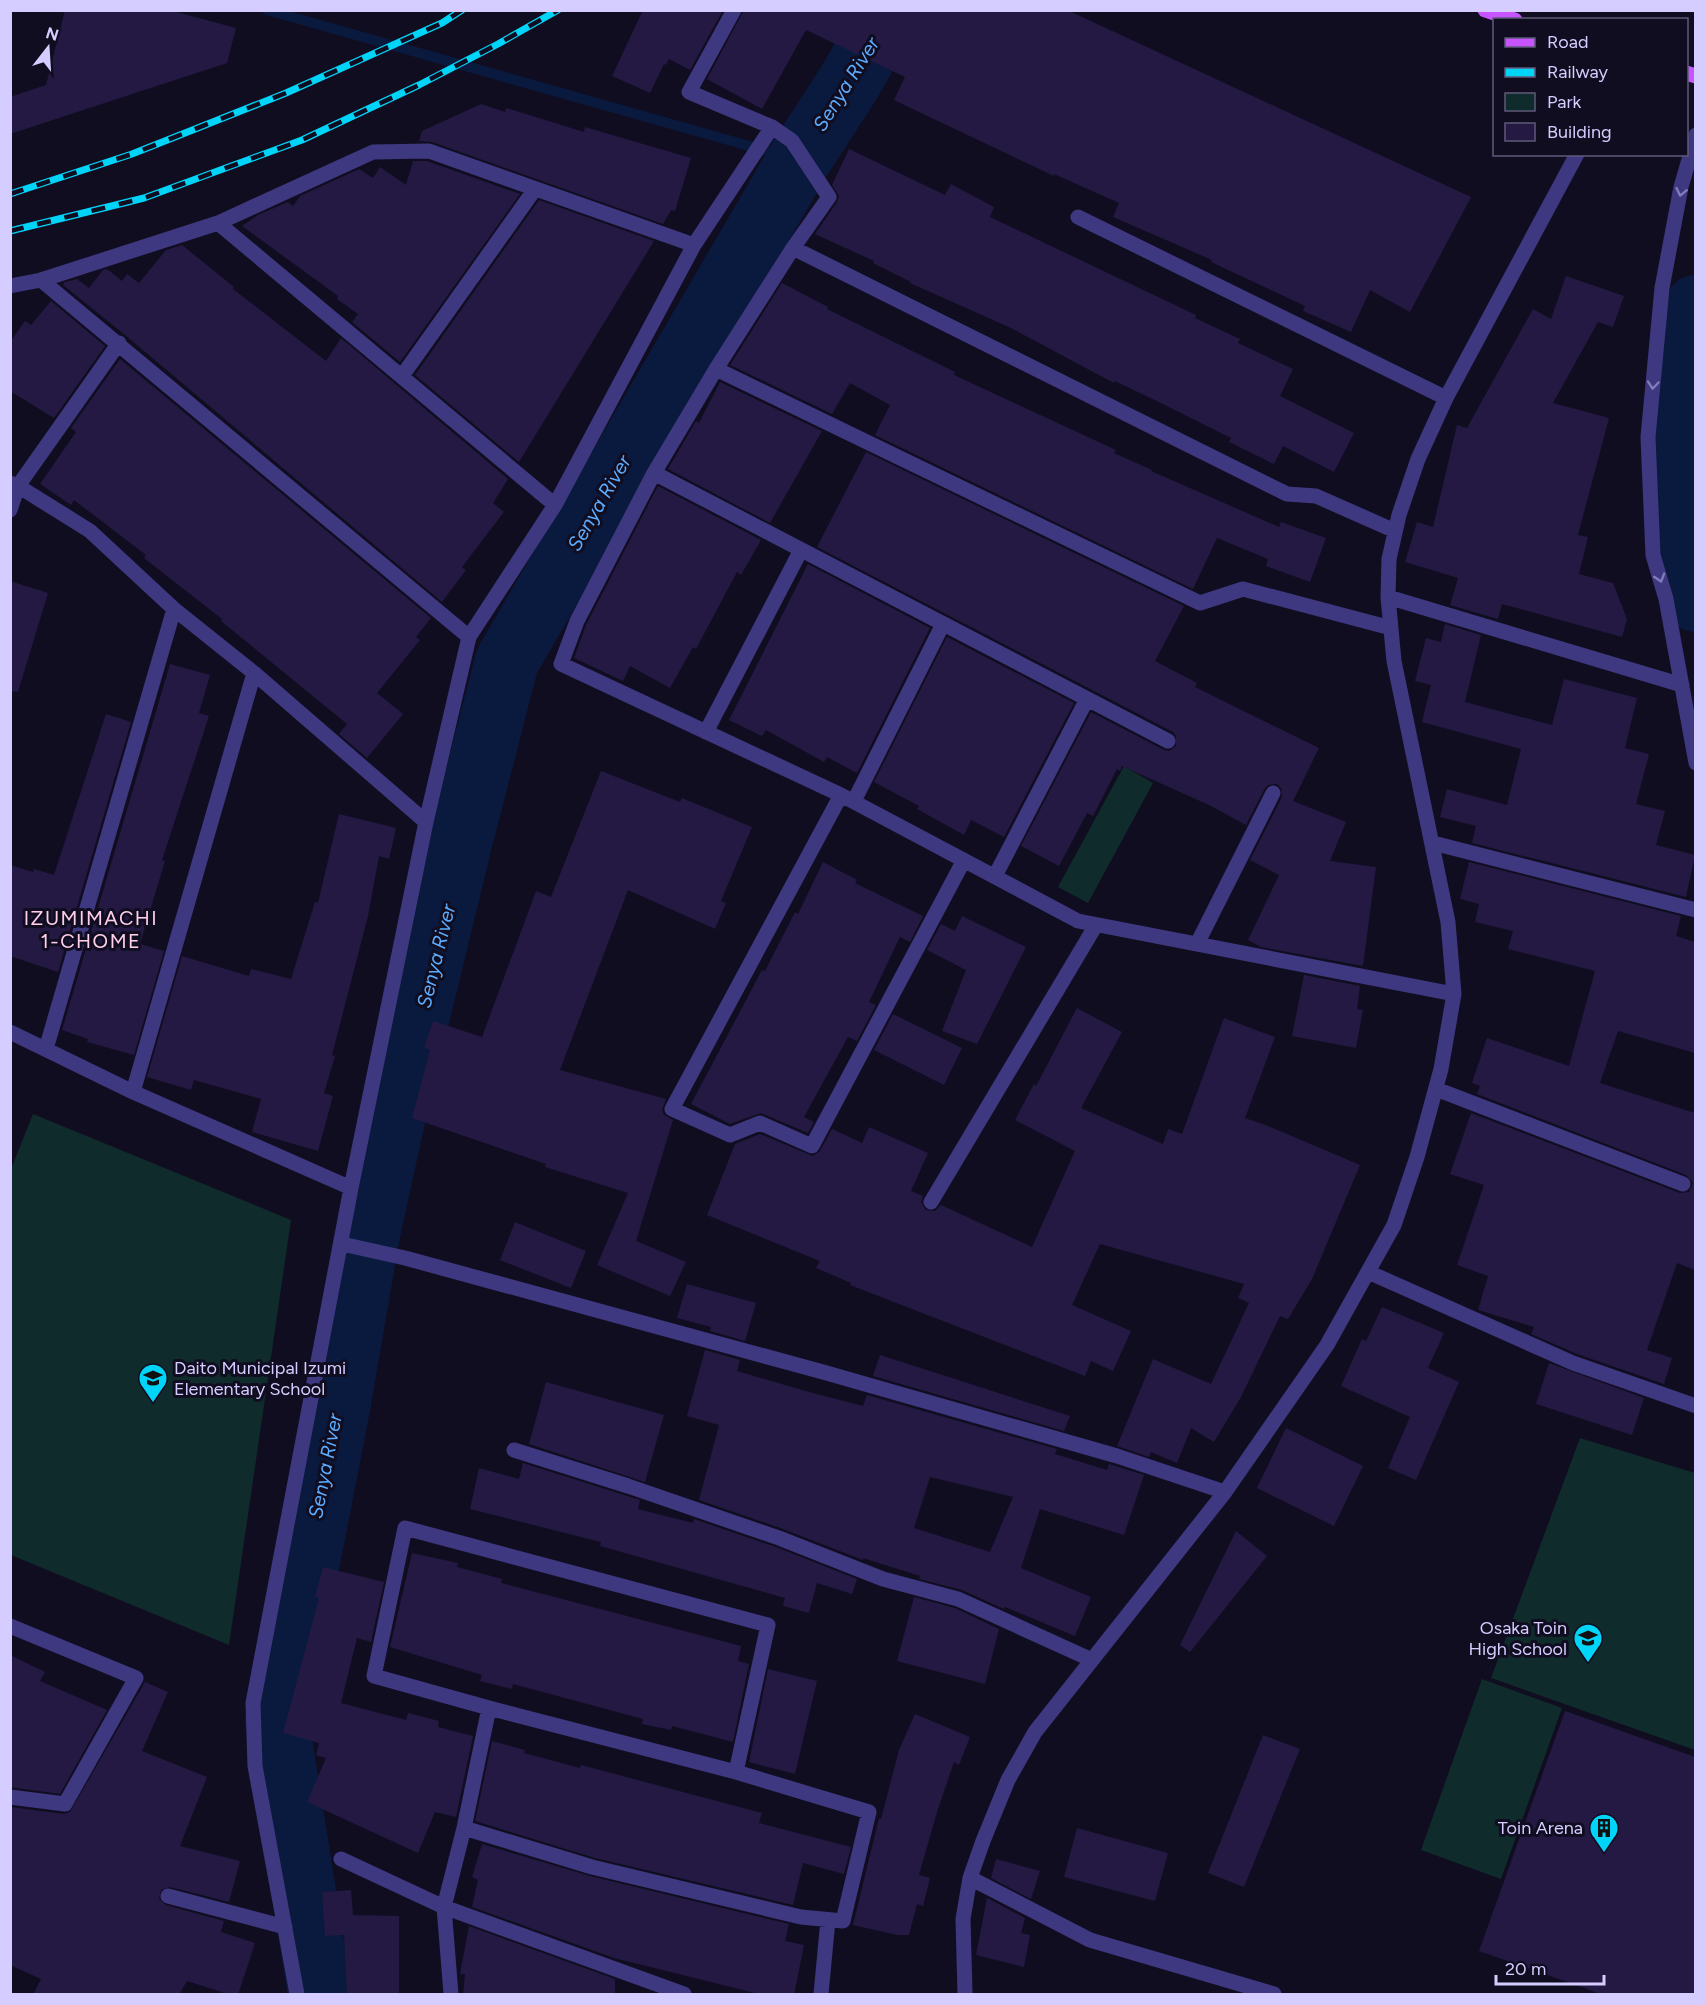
<svg xmlns="http://www.w3.org/2000/svg" width="1706" height="2005" viewBox="0 0 1706 2005" font-family="Figtree,sans-serif">
<rect width="100%" height="100%" fill="#110d21"/>
<path fill="#102b2b" d="M1124,766l29,17 -65,120 -30,-16z
M33,1114l258,106 -62,425 -218,-90v-386z
M1580,1438l115,35v277l-204,-72z
M1482,1679l80,29 -61,171 -80,-29z"/>
<g fill="none" stroke-linecap="round" stroke-linejoin="round">
<path stroke="#091a3e" stroke-width="10" d="M267,10l532,150"/>
<path stroke="#091a3e" stroke-width="64" d="M1696,307l-16,159 16,134
M320,1994l-43,-273 61,-313 30,-174 28,-128 64,-263 47,-182 292,-501 48,-74 44,-76"/>
</g>
<path fill="#231942" fill-rule="evenodd" d="M65,10h104l67,18 -9,35 -217,71v-37l36,-12z
M643,10h80l-33,60 -21,-11 -3,6 -2,-1 -14,29 -38,-17z
M744,10h323l404,187 -61,115 -40,-22 -19,42 -48,-21 2,-5 -94,-44 1,-2 -99,-43 6,-14 -65,-29v2l-160,-76 11,-23 -99,-47 -44,79 -55,-30z
M481,104l24,8 1,-4 78,24 1,-5 106,31 -16,53 -4,-1 -8,14 -231,-82 -13,-1 3,-10z
M849,149l96,46 6,-11 43,23 -4,10 206,98 -1,3 45,21 -2,4 55,26 -13,27 74,37 -20,39 -51,-26 -9,18 -45,-22 2,-4 -64,-32 -52,-25 -1,2 -103,-55 -101,-45 1,-1 -38,-19 1,-2 -59,-27 22,-32 2,-6 -7,-11z
M413,161h14l93,33 -120,168 -48,-40 6,-8 -21,-15 1,-3 -96,-70 16,-11 30,-13 5,4 7,-10 59,-27 14,9 7,-11 26,18z
M539,200l115,41 -135,221 -104,-87z
M182,245l52,42 -1,2 93,72 15,-23 167,141 -15,24 11,9 -42,55 4,3 -24,32 -317,-267 -62,-50 2,-3 12,-3 12,9 14,-18 4,-1 15,12 5,-7 12,9 27,-33z
M1566,276l58,20 -11,31 -15,-5 -45,81 56,15 -31,117 10,2 -9,37 34,9 14,36 -5,18 -120,-33 -4,15 -48,-14 8,-27 -53,-16 12,-40 16,5 24,-102 10,3 66,-119 18,10z
M782,283l46,24 -1,2 128,63 -1,3 162,75 -2,3 38,17 -1,1 128,56 2,-5 45,16 -16,44 -44,-16 2,-7 -51,-21 -24,51 -318,-154 15,-30 -40,-22 -18,31 -102,-49z
M51,301l54,45 -51,72 -44,-27v-49l15,-21 6,4z
M120,359l311,259 -15,19 4,3 -43,53 26,21 -36,44 -28,-24 8,-10 -126,-103 1,-2 -78,-61 2,-3 -72,-55 -3,5 -31,-21 36,-52 -5,-4z
M720,382l102,49 -52,92 -102,-54 28,-48 3,2z
M866,452l318,154 -29,55 42,22 -2,4 124,61 -26,53 53,21 -16,39 46,6 -13,99 -102,-19 -13,-7 31,-65 -29,-15 32,-63 -1,-9 -4,-4 -9,1 -3,3 -19,37 -37,-20 -87,-39 -2,5 -3,-2 -24,47 -6,-3 -28,53 -38,-20 70,-134 73,38 5,1 7,-5v-10l-3,-4 -356,-185z
M658,486l103,54 -20,35 -4,-3 -41,77 -3,-2 -23,41 -40,-22 -7,15 -49,-23 12,-33z
M808,564l122,64 -73,145 -30,-16 -3,5 -58,-32 -4,6 -33,-16z
M10,581l38,12 -30,99 -8,-1z
M1445,624l36,11 -16,67 87,23 12,-46 73,19 -12,50 24,6 -13,50 29,7 -9,34 39,10 -9,42 -214,-54 4,-17 -36,-9 7,-28 60,16 14,-56 -99,-27 9,-37 -16,-4 11,-43 15,4z
M947,637l127,66 -70,134 -33,-17 -7,15 -47,-26 2,-3 -45,-24z
M170,664l40,11 -11,38 10,3 -47,144 3,1 -25,83 24,7 -30,104 -47,-13 1,-3 -26,-9z
M106,714l25,8 -73,250 -48,-16v-91l23,7 1,-3 20,6z
M601,771l79,31 2,-4 70,29 -31,74 5,2 -11,26 -87,-39 -68,180 106,29 -4,11 2,5 9,5 -37,121 50,21 -16,34 -73,-31 31,-72 -83,-26 1,-3 -134,-46 18,-68 -6,-2 9,-27 49,16 54,-146 15,6z
M339,814l57,14 -7,31 -10,-3 -11,60 -36,139 3,1 -11,37 9,3 -15,55 -66,-19 9,-33 -67,-19 -3,10 -44,-13 35,-121 67,20 2,-7 40,10 24,-77 3,1z
M823,862l34,18 -2,3 68,33 -13,26 -10,-5 -31,65 7,3 -19,36 -9,-4 -44,80 10,5 -6,11 -47,-20 -31,11 -39,-20 71,-134 3,1 30,-59 3,2z
M1469,862l212,54 -5,20 19,6v111l-77,-22 -18,52 95,30v157l-18,-7 -30,87 25,8 -8,26 -87,-30 -46,-20 3,-7 -56,-17 10,-34 -31,-11 27,-80 -34,-11 21,-61 209,80 9,-1 4,-9 -7,-8 -209,-81 3,-8 -8,-3 15,-45 82,28 26,-95 -87,-22 5,-18 -38,-9 4,-18 -19,-5z
M962,916l64,31 -49,97 -35,-13 24,-61 -39,-20 14,-26 14,7z
M1304,975l56,11 -3,23 6,1 -7,38 -64,-12z
M1077,1008l45,24 -41,76 82,36 5,-15 14,5 42,-116 51,19 -30,81 23,8 92,39 -48,114 -24,40 -8,-3 -39,81 -27,45 -23,-14 -14,35 -26,-11 -2,5 -32,-11 36,-87 58,25 38,-81 -11,-5 6,-14 -144,-40 -28,61 59,26 -18,40 -22,-10 -6,15 -235,-91 1,-2 -35,-15 4,-7 -113,-46 28,-71 25,-10 53,22 7,-5 12,-22 30,14 7,-16 59,26 -17,38 12,5 -2,6 5,8 9,1 6,-6 91,42 43,-96 -60,-31 19,-36 2,2z
M893,1014l69,34 -18,37 -70,-35z
M515,1222l71,29 -15,37 -71,-28z
M687,1284l69,19 -11,38 -35,-10 1,-4 -34,-9z
M1382,1307l62,26 -16,35 31,14 -43,98 -28,-12 22,-51 -69,-31 21,-47 4,2z
M705,1350l35,10 -3,11 72,21 54,14 4,-11 190,54 -2,5 52,16 2,-6 35,11 -20,60 -84,-26 -19,59 70,29 -16,39 -70,-29 -1,2 -42,-19 -43,-11 1,-3 -57,-18v2l-80,-31 -84,-29 20,-75 -32,-9zM930,1477l83,20 -23,55 -76,-24z
M880,1355l190,61 -6,15 -191,-55z
M1549,1363l95,35 -12,37 -96,-31z
M546,1382l118,33 -19,67 -116,-38z
M1286,1428l77,38 -29,60 -77,-38z
M523,1463l117,37 -2,9 55,14 1,-4 82,28 81,32 -5,15 -35,-11 -8,30 -26,-7 2,-8 -185,-52 1,-4 -131,-33 9,-41 40,11z
M1236,1531l31,25 -77,96 -10,-7z
M412,1553l46,10 -1,4 45,12 -1,4 240,63 -3,15 11,3 -16,78 -61,-16 -1,4 -29,-6 1,-5 -130,-35 -1,5 -32,-8 2,-6 -92,-28z
M323,1567l61,15 -13,60 -14,-4 -16,65 65,17 2,-7 31,8 -1,6 35,9 -17,81 -21,-5 -17,41 -111,-51 19,-44 -10,-3 3,-12 -36,-10 36,-135 -4,-1z
M914,1597l41,11 44,21 -14,55 -88,-23z
M10,1655l35,17 -5,9 67,29 -47,84 -50,-7z
M768,1669l49,12 -22,93 -46,-12z
M145,1682l23,10 -26,59 65,26 -27,69 60,15 -11,41 -59,-15 -9,3 -2,9 7,6 58,16 -3,11 34,11 -17,52h-7l-44,-14 -8,14h-146l8,-16 -31,-14v-158l54,7 6,-2z
M1565,1711l130,46v238h-91l-125,-44z
M915,1714l55,23 -11,28 -5,-3 -17,50 -18,63 11,3 -7,28 -6,-2 -8,31h-12l-44,-10 26,-107 2,1 18,-69z
M1263,1735l37,14 -56,138 -36,-14z
M492,1741l33,9 -1,3 56,15 1,-3 181,48 -3,10 92,24 -7,27 -41,-11 -10,42 -198,-47 -120,-37z
M1077,1828l91,25 -13,48 -91,-24z
M482,1844l108,32 199,48 -4,17 19,4 -10,50h-31l-149,-37 -142,-51 6,-27 -6,-3z
M996,1859l44,12 -9,28 -40,-21z
M351,1890l2,25 46,1v79h-52l-3,-60 -19,1 -3,-44z
M987,1898l38,20 -4,15 9,2 -6,32 -48,-12z
M469,1926l146,53v16h-152l2,-21h-5z"/>
<g fill="none" stroke-linecap="round" stroke-linejoin="round">
<path stroke="#3e3880" stroke-width="15" d="M772,127l20,14 37,56 -36,51 -77,121 -62,104 -77,148 -16,43 280,131 237,126 376,73
M1696,135l-15,52 -19,101 -14,149 5,118 13,44 30,164
M1078,217l368,181
M218,223l337,282
M793,248l494,246 29,2 79,35
M41,280l428,357
M10,286l31,-6 177,-57 155,-71 56,-1 265,94
M716,369l484,234 43,-14 148,39
M402,376l133,-187
M654,473l514,268
M10,483l8,3 101,-143
M10,510l8,-24 72,45 84,78 80,64 172,149
M1388,597l294,88
M706,732l95,-182
M841,795l-169,314 58,26 30,-12 52,23 152,-286
M854,801l89,-177
M1433,843l263,67
M995,876l92,-177
M1197,944l76,-151
M10,1032l123,60 218,96
M46,1049l128,-440
M1436,1089l247,95
M133,1092l121,-419
M931,1202l165,-277
M342,1244l63,14 418,114 294,84 108,36
M1368,1272l205,91 123,43
M514,1450l114,36 151,52 104,41 75,20 134,61
M10,1626l126,52 -71,126 -55,-7
M489,1708l-115,-32 31,-148 363,97 -32,147
M341,1859l103,48 240,87
M970,1878l120,62 184,54
M168,1896l117,31
M297,1994l-42,-228 -2,-63 98,-515 75,-366 43,-185 86,-132 139,-260 78,-118 -83,-35 45,-82
M451,1994l-7,-87 20,-79 25,-120 247,64 133,40 -26,109 -42,-4 -209,-50 -128,-39
M821,1994l7,-74
M965,1994l-2,-75 7,-41 13,-37 25,-61 27,-48 190,-240 102,-147 67,-120 23,-68 24,-88 13,-75 -6,-72 -54,-261 -6,-64 1,-38 10,-44 19,-56 28,-61 131,-244"/>
<path stroke="#c754ff" stroke-width="15" d="M1485,10l30,10
M1686,73l10,3"/>
<g stroke="#00d4f8" stroke-width="7">
<path id="rail" d="M10,194l122,-40 154,-61 156,-70 20,-13
M10,231l134,-33 158,-58 117,-55 79,-41 60,-34"/>
</g>
<use href="#rail" stroke="#110d21" stroke-width="4.5" stroke-dasharray="14" stroke-linecap="butt"/>
</g>
<defs><path id="oneway-chevron" d="M-2-3.5L2.5 0L-2 3.5" fill="none" stroke-width="1.6" stroke-linecap="round" stroke-linejoin="round" transform="scale(1.5)"/></defs>
<g stroke="#827bb9">
<use href="#oneway-chevron" transform="translate(1681 192) rotate(102)"/>
<use href="#oneway-chevron" transform="translate(1653 385) rotate(95)"/>
<use href="#oneway-chevron" transform="translate(1660 578) rotate(73)"/>
</g>
<defs>
<g id="school-pin" transform="scale(1.5)"><path d="M0 17L-7.5 6A9.5 9.5 0 1 1 7.5 6Z" fill="#00d4f8" stroke="#110d21"/><path d="M0-5L7-2L0 1L-7-2ZM-4 1L0 2.5L4 1V4Q0 6-4 4Z" fill="#111"/></g>
<g id="building-pin" transform="scale(1.5)"><path d="M0 17L-7.5 6A9.5 9.5 0 1 1 7.5 6Z" fill="#00d4f8" stroke="#110d21"/><path d="M-4-6H4V6H1V3H-1V6H-4ZM-2.5-4.3h1.7v1.8h-1.7ZM.8-4.3h1.7v1.8H.8ZM-2.5-1h1.7V.8h-1.7ZM.8-1h1.7V.8H.8Z" fill="#111"/></g>
</defs>
<g fill-rule="evenodd">
<use href="#school-pin" x="153" y="1378"/>
<use href="#school-pin" x="1588" y="1638"/>
<use href="#building-pin" x="1604" y="1828"/>
</g>
<g text-anchor="middle" dominant-baseline="central" stroke-width="6" stroke-linejoin="round" paint-order="stroke">
<g font-size="18" fill="#d5cdff" stroke="#110d21" text-anchor="end">
<text x="174" y="1368" text-anchor="start">Daito Municipal Izumi<tspan x="174" dy="21">Elementary School</tspan></text>
<text x="1567" y="1628">Osaka Toin<tspan x="1567" dy="21">High School</tspan></text>
<text x="1583" y="1828">Toin Arena</text>
</g>
<g font-size="20" font-style="italic" fill="#5bacff" stroke="#110d21">
<text transform="translate(846 84) rotate(-58)">Senya River</text>
<text transform="translate(599 503) rotate(-60)">Senya River</text>
<text transform="translate(436 956) rotate(-76)">Senya River</text>
<text transform="translate(325 1466) rotate(-79)">Senya River</text>
</g>
<g font-size="20" letter-spacing="1.5" fill="#ffcfeb" stroke="#110d21">
<text x="91" y="918">IZUMIMACHI<tspan x="91" dy="23">1-CHOME</tspan></text>
</g>
</g>
<rect width="1706" height="2005" fill="none" stroke="#d5cdff" stroke-width="24"/>
<rect x="1493" y="18" width="195" height="138" fill="#110d21" stroke="#5f5a7a" stroke-width="1.5"/>
<rect x="1505" y="38" width="30" height="9" fill="#c754ff" stroke="#5f5a7a" stroke-width="1.5"/>
<text x="1547" y="48" font-size="18" fill="#d5cdff">Road</text>
<rect x="1505" y="68" width="30" height="9" fill="#00d4f8" stroke="#5f5a7a" stroke-width="1.5"/>
<text x="1547" y="78" font-size="18" fill="#d5cdff">Railway</text>
<rect x="1505" y="93" width="30" height="18" fill="#102b2b" stroke="#5f5a7a" stroke-width="1.5"/>
<text x="1547" y="108" font-size="18" fill="#d5cdff">Park</text>
<rect x="1505" y="123" width="30" height="18" fill="#231942" stroke="#5f5a7a" stroke-width="1.5"/>
<text x="1547" y="138" font-size="18" fill="#d5cdff">Building</text>
<g transform="translate(48 48) rotate(17)" stroke="#110d21" stroke-width="4.5" paint-order="stroke">
<path d="M0-4.5L10 22L0 15L-10 22Z" fill="#d5cdff"/>
<text y="-9" font-size="16" font-weight="bold" text-anchor="middle" fill="#d5cdff">N</text>
</g>
<path d="M1496 1975v9h108v-9" fill="none" stroke="#d5cdff" stroke-width="3"/>
<text x="1505" y="1975" font-size="18" fill="#d5cdff" stroke="#110d21" stroke-width="4.5" paint-order="stroke">20 m</text>
</svg>
